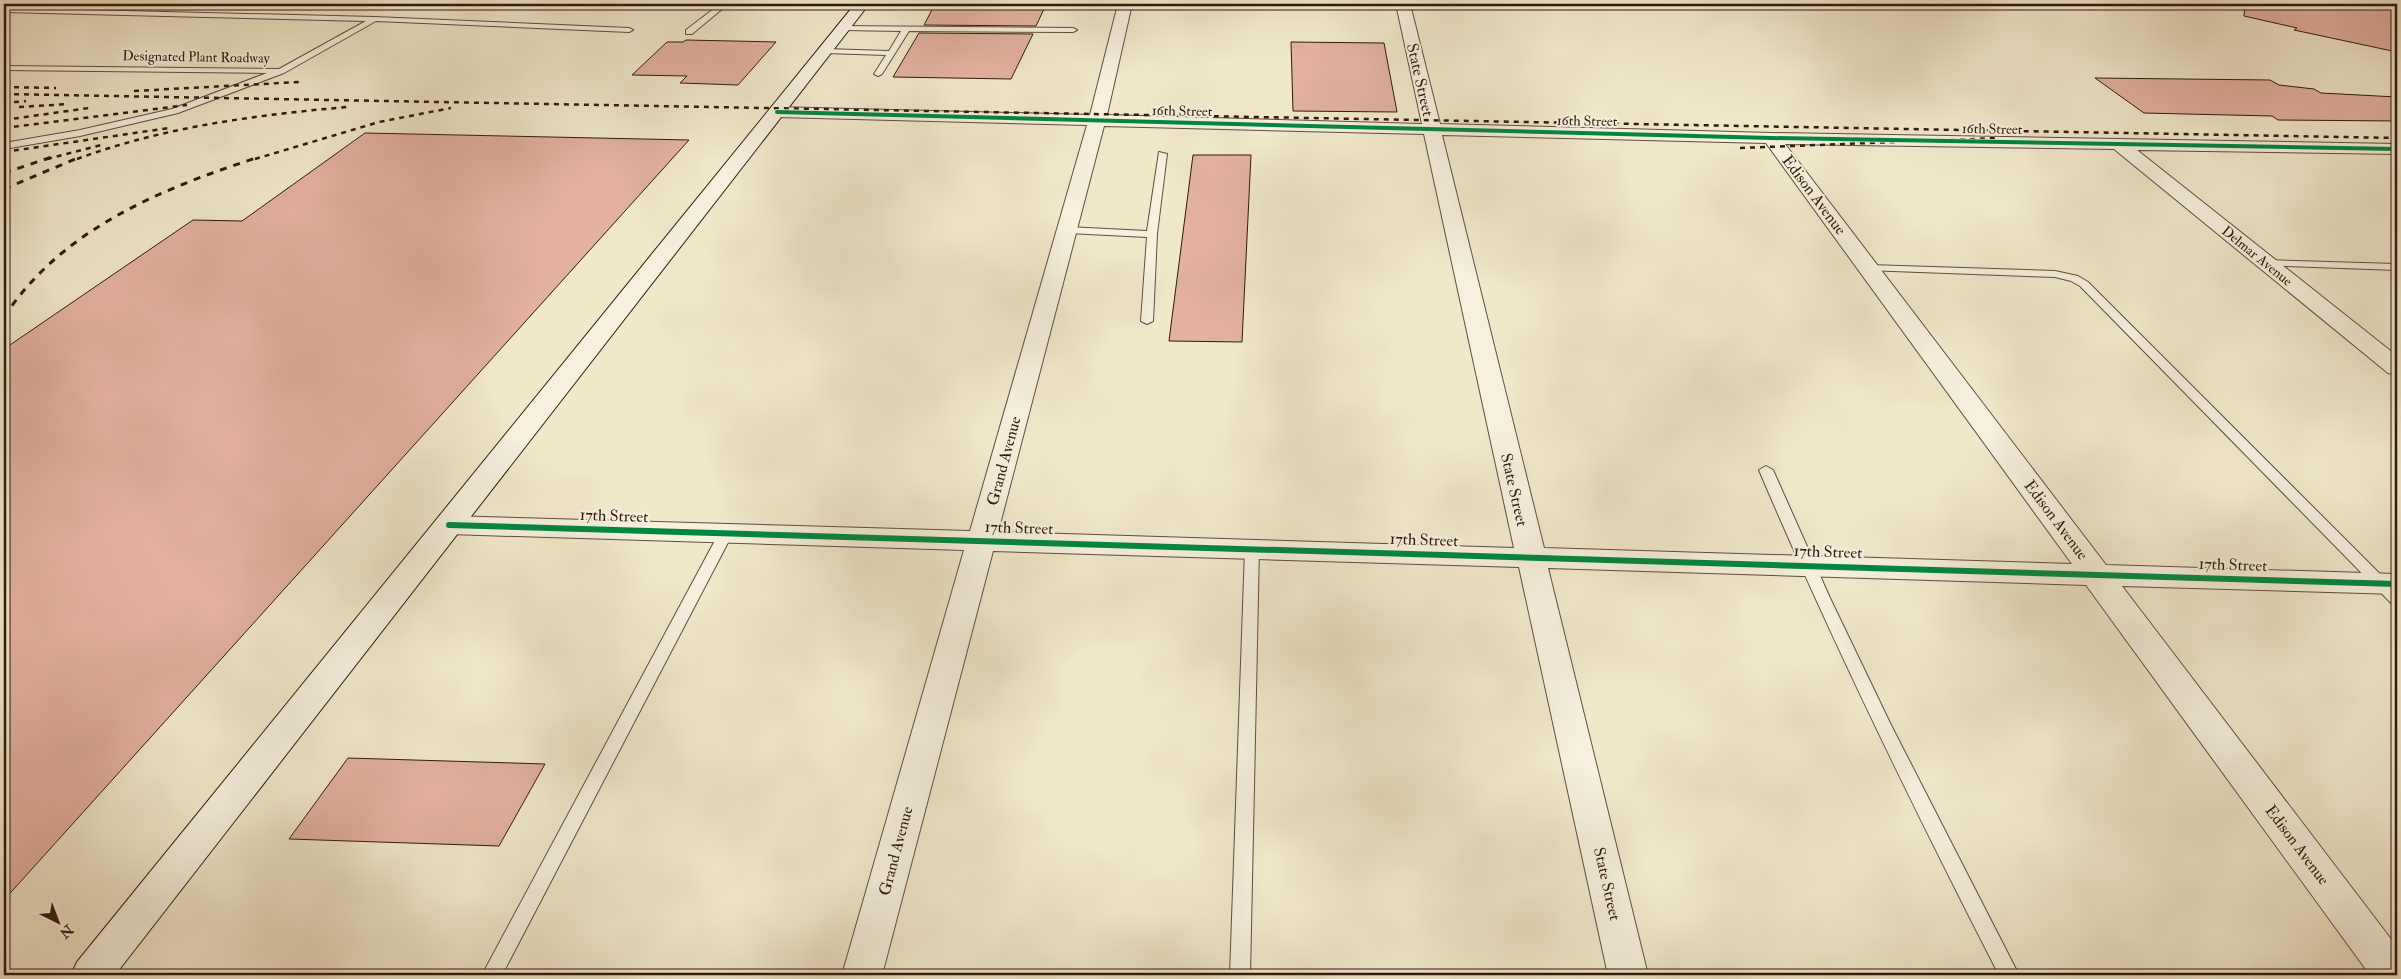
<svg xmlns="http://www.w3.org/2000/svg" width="2401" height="979" viewBox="0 0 2401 979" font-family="'IM FELL Double Pica',serif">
<rect width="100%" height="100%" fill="#f1e8ca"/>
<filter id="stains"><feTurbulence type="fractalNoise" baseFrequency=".004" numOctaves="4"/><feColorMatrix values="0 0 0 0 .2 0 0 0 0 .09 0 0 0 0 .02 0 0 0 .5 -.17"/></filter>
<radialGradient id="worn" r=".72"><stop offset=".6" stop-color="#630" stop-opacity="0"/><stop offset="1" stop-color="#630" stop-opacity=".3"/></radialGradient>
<path fill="#e2b29e" stroke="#31190c" d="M935,4h54l-2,4 57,1 -8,17 -112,-1z
M2245,4h152v48l-103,-22 3,-2 -53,-12z
M919,33l114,1 -22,45 -118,-2z
M686,40l47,1 43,1 -38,43 -58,-2 7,-7 -55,-1 35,-33h16z
M1291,42l93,1 13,69 -104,-1z
M2095,78l175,2 9,5 35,4 7,4 76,4v24l-119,-1 -6,-4 -128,-3z
M365,133l324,7 -685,760v-551l189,-129 49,1z
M1193,155h58l-9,187 -73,-1z
M348,758l197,6 -46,82 -210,-7z"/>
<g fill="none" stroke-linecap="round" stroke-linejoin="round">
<g stroke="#614d3c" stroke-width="2">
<path id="lane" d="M720,4h8l-36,30h-6v-4z
M4,8l370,9 255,11 4,2 -4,2 -253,-11 -92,52 -106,40 -98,23 -76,13v-6l76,-13 92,-21 95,-36 -263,-3v-4l275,3 87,-48 -362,-9z
M840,26l233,2 4,2 -4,2 -164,-1 -27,43 -4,2 -4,-2 12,-19 -61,-2 -4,-2 4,-2 64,2 12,-20 -58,-1h-3z
M1159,152l8,2 -10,80 -4,87 -6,3 -6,-3 6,-84 -79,-4 -5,-3 5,-3 79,4z
M2265,260l132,4v6l-136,-5v-4z
M1869,265l186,6 23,5 10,6 309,309v14l-5,-1 -312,-318 -9,-5 -16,-4 -190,-7v-4z
M1766,466l7,4 57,128 61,127 128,250h-20c-85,-166 -167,-333 -240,-505z
M726,528l7,5 -231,442h-20l237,-442z
M1252,544l7,5 -9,426h-20l15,-426z"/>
</g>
<g stroke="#614d3c" stroke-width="2">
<path id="street" d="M1118,4h14l-25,111 315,9 -26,-120h14l30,120 331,9 626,11v10l-260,-4 260,206v19l-9,-2 -274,-224 -329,-5 321,421 291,9v20l-275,-8 275,361v28h-27l-284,-390 -538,-17 100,407h-40l-89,-408 -526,-16 -111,424h-40l122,-425 -515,-16 -10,-3 -4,-6 4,-6 10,-3 521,15 117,-406 -310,-8 -6,-1 -3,-4 3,-4 6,-1 313,8zM1104,126l320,8 90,414 -516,-16zM1442,135l324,8 306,421 -528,-16z"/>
</g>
<g stroke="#31190c" stroke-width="2">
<path id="secondary" d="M855,4h14l-754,971h-44l6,-13z"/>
</g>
<use href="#lane" fill="#f6f0dd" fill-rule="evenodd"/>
<use href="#street" fill="#f6f0dd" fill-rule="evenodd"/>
<use href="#secondary" fill="#f6f0dd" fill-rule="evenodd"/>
<path stroke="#31190c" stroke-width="2.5" stroke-dasharray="5 5" stroke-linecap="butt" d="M4,87l52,1
M134,91l165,-9
M4,94l2393,44
M4,103l22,-2
M19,107l50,-3
M4,120l85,-12
M4,128l183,-23
M1740,148l259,-10
M4,152l165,-24
M47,159l58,-15
M77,159c86,-32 179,-44 270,-52
M255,159l124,-37 72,-14"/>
<path stroke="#31190c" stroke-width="3" stroke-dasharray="7 7" stroke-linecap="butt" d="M4,173l48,-16
M4,189l76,-32
M4,317c59,-89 157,-128 255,-160"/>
<g stroke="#f6f0dd" stroke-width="5.5">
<path id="cycleway-far1" d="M777,112l994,26 626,11"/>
</g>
<g stroke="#f6f0dd" stroke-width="9">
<path id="cycleway" d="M449,525l1948,59"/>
</g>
<use href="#cycleway-far1" stroke="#00873e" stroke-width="4"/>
<use href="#cycleway" stroke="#00873e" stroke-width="6"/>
</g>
<g text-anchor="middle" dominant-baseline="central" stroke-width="4" stroke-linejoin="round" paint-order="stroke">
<g font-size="14" fill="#31190c" stroke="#f6f0dd">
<text transform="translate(196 57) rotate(1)">Designated Plant Roadway</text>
<text transform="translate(1182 111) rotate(1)">16th Street</text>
<text transform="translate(1587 121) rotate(1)">16th Street</text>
<text transform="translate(1992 129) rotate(1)">16th Street</text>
<text transform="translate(2257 256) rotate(39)">Delmar Avenue</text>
</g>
<g font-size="16" fill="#31190c" stroke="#f6f0dd">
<text transform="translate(1420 80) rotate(77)">State Street</text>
<text transform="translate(1814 195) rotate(53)">Edison Avenue</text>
<text transform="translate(1004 461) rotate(-75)">Grand Avenue</text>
<text transform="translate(1514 490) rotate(77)">State Street</text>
<text transform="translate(614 516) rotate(2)">17th Street</text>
<text transform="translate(2056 520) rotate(53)">Edison Avenue</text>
<text transform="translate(1019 528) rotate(2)">17th Street</text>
<text transform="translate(1424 540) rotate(2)">17th Street</text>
<text transform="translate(1828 552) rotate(2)">17th Street</text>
<text transform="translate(2233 565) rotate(2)">17th Street</text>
<text transform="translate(2297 845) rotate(53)">Edison Avenue</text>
<text transform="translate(896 851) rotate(-75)">Grand Avenue</text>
<text transform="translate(1607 884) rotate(77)">State Street</text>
</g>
</g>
<rect width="2401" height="979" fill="none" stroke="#f1e8ca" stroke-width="20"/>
<rect x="5" y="5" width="2391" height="969" fill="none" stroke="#31190c" stroke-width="2.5"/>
<rect x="10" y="10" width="2381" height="959" fill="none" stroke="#31190c"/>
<g transform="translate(58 922) rotate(138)" stroke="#f6f0dd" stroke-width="4" paint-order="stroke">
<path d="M0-4L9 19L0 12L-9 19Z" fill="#31190c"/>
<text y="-8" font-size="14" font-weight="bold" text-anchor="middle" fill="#31190c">N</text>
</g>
<rect width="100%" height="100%" filter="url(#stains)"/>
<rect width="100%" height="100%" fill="url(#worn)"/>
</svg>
